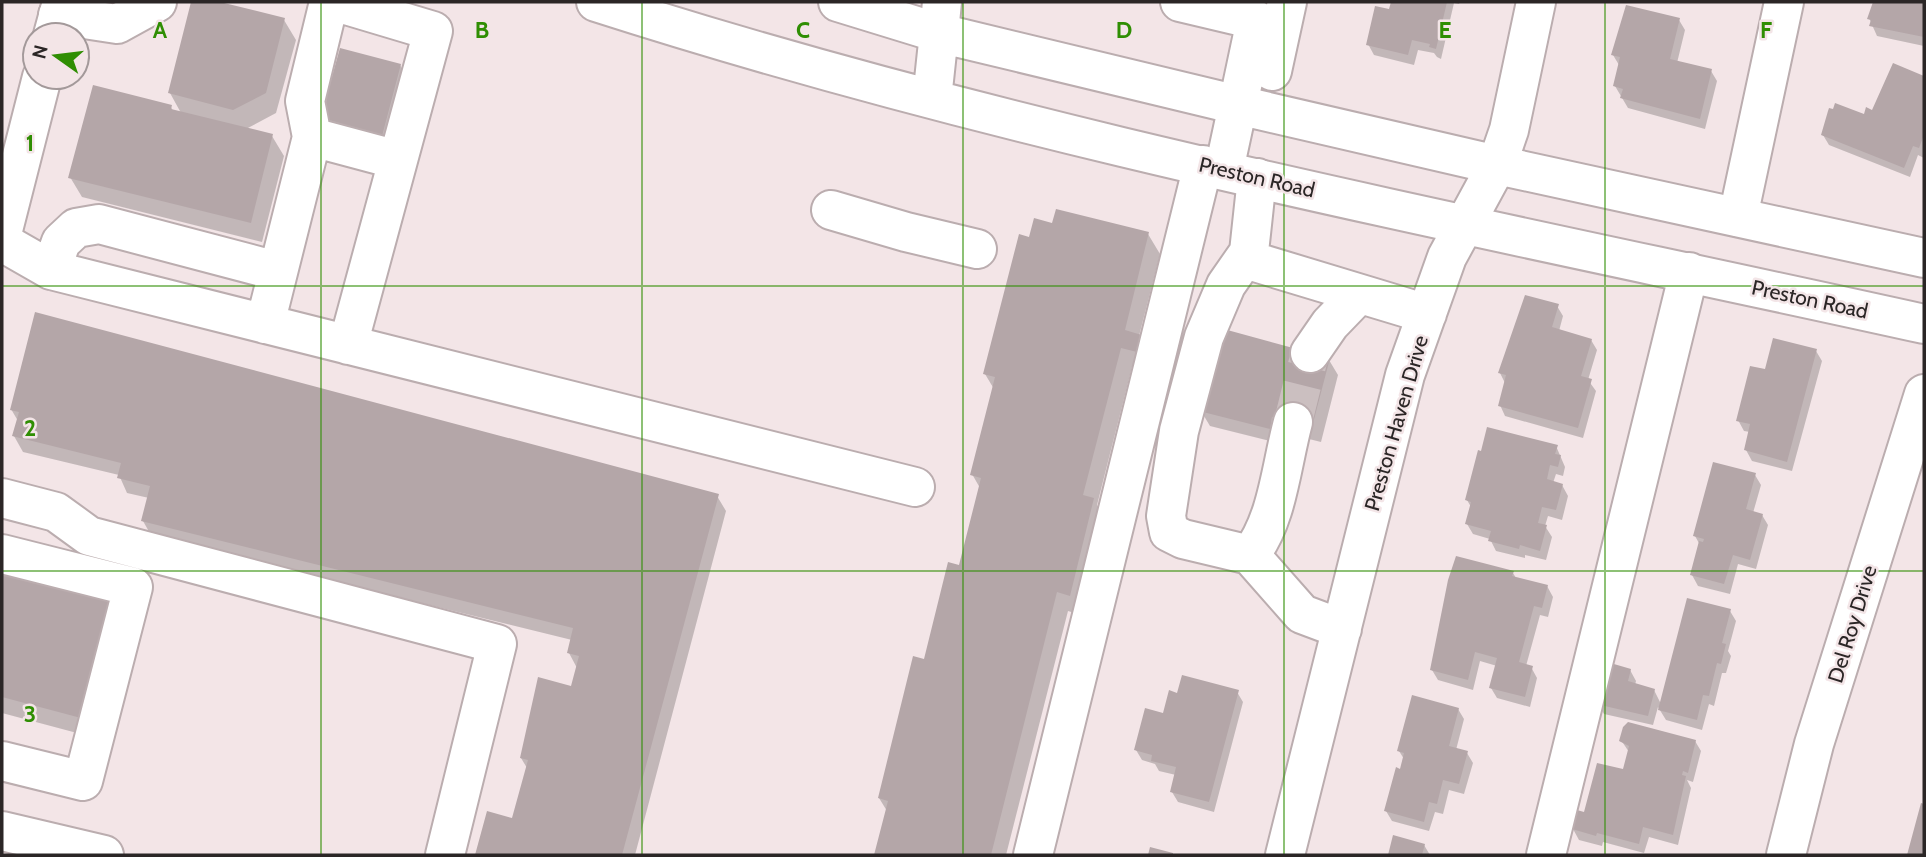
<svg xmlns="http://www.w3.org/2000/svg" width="1926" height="857" viewBox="0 0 1926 857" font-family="Cabin,sans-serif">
<rect width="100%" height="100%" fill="#f3e5e7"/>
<path fill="#0003" d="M193,2h20l71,18 12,20 -20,73 -30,16 26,7 12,20 -22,86 -180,-45 -12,-20 101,-70 2,4 8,2 -11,-20z
M1392,2h68l-1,2 -5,-1 -13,56 -4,-2 -3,-4 -16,-3 -4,15 -40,-10 -6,-11 22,-33z
M1875,2h49v44l-47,-10 -8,-18z
M1679,20l6,10 -8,33 34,8 6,10 -12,48 -77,-21 -13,-22 4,-21 -6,-10z
M400,65l9,16 -19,73 -42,-11 -24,-25 -10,-41 18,5z
M1894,65l30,12v81l-6,-3 -8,22 -81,-32 -6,-10 50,-23z
M1053,225l95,9 12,20 -21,82 13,36 -20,-5 -35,138 8,14 -24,96 -13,-4 -62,244h-130l11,-44 -8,-13 81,-231 20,-79 -8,-14 22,-85 -9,-15 46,-135z
M1557,306l6,10 -4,15 32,9 6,10 -9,30 8,11 -13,47 -78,-22 -5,-11 5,-22 -5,-10z
M1816,351l6,10 -30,110 -40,-10 -6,-11 4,-18 -6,-1 -6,-11 28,-49z
M1329,360l9,15 -17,67 -40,-10 -3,11 -68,-17 -9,-15z
M11,409l706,87 9,15 -91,344h-158l11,-42 26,7 13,-52 -6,-10 51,-70 5,-20 -8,-15 3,-13 -420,-103 -9,-16 6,-23 -22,-5 -8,-18 -96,-23 -9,-16 4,-15z
M1556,446l9,21 -2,9 -7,-2 -3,9 9,2 6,11 -6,24 -14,-4 -3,10 7,11 -6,23 -21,-5v3l-29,-7 -6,-12 -17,-5 -6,-10 4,-17 -4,-7z
M1755,475l6,10 -8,28 9,2 6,10 -12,44 -18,-5 -8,30 -32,-8 -6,-11 8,-30 -5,-9z
M2,570l90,167 -90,-24z
M1513,573l3,5 31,8 6,11 -5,20 -8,-2 -14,51 5,1 6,11 -7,29 -33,-9 -6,-10 6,-22 -17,-5 -7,29 -35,-10 -6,-10z
M1730,611l6,10 -8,30 3,5 -5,17h-4l-8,33 -5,-2 -7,26 -36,-10 -8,-13 -5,18 -49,-11 -6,-11 32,-33 6,11 -1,4 19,5 7,14z
M1237,692l6,10 -29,110 -36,-10 -6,-10 4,-17 -17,-4 -4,-7 -13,-4 -6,-10 42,-55z
M1458,709l6,10 -8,31 11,3 6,10 -9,31 -15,-4 -6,24 -8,-2 -6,19 -37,-10 -6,-10 18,-52 -5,-8z
M1621,740l74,1 6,10 -8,31 -6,-2 4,8 -13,57 -29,-8 -5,16 -41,-11 -1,4 -23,-6 -6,-11 51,-57 5,-20z
M1395,838l29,7 6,10h-40z"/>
<path fill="#b4a6a8" d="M191,2h29l65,16 -19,75 -33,17 -65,-17z
M1391,2h56l-11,47 -7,-2 1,-3 -18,-4 -4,15 -42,-10 9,-39 14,3z
M1873,2h51v35l-55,-11 2,-6 -4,-1z
M1626,5l54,13 -10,41 42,10 -12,50 -80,-21 3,-9 -10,-3 7,-29 -9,-2z
M340,48l61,16 -20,76 -43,-12 1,-5 -17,-5 5,-19 -20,-5 5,-19 19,5z
M1893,63l31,13v59l-5,13 -6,-2 -9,22 -83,-33 7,-24 1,-3 4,1 2,-6 29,11 2,-7 6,3z
M93,85l79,20 -1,4 102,25 -22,89 -183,-45z
M1056,209l93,23 -24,98 20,6 -4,17 -20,-5 -38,147 11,3 -24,98 -13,-4 -66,263h-117l14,-54 -10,-3 35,-142 11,3 24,-97 11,3 22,-87 -11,-3 25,-98 -12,-3 36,-140 10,3 5,-19 18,5z
M1525,295l34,9 -7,23 40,12 -11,37 11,3 -14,49 -80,-22 8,-31 -8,-2z
M35,312l684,182 -97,361h-147l12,-44 25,7 16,-58 -8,-2 18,-81 33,9 8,-30 -12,-3 6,-25 -432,-107 9,-35 -33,-8 4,-15 -109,-27 7,-24 -9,-2z
M1220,328l110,30 -18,69 -40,-10 -2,12 -71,-18z
M1773,338l44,11 -30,113 -43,-12 6,-26 -14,-3 14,-55 15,3z
M1487,427l71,18 -3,9 6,1 -3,12 -8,-2 -3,14 16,5 -7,26 -14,-3 -4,16 9,2 -7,26 -20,-6 -1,4 -31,-8 3,-10 -26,-7 6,-22 -6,-2 13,-50 3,1z
M1713,462l43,11 -10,36 17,5 -13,46 -17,-5 -9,29 -34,-9 9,-34 4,1 1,-3 -11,-3z
M1456,556l58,15 -2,5 36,9 -6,23 -8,-2 -15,56 14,4 -8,31 -36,-9 8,-30 -22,-6 -7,28 -38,-10 18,-90z
M2,568l111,29 -32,121 -79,-21z
M1687,598l44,11 -9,34 4,1 -5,20 -4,-1 -8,33 -6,-1 -6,25 -39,-10z
M1607,662l24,7 -3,12 27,8 -7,27 -52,-12z
M1182,675l57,15 -30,112 -39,-10 6,-25 -25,-6 1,-6 -18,-5 11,-42 18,5 6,-23 8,3z
M1412,695l47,13 -10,38 19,5 -9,33 -16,-4 -6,24 -8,-2 -5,20 -40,-11 12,-44 4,2 4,-16 -7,-2z
M1628,722l68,18 -8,33 -5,-2 -1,4 4,1 -13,59 -30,-8 -4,17 -42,-11 -1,3 -24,-7 5,-19 7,2 13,-49 26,6 6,-23 -10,-5 4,-14z
M1921,803l3,1v51h-17z
M1393,835l32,9 -3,11h-34z
M1150,847l23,6v2h-25z"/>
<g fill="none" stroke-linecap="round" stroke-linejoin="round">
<path stroke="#cbbfc0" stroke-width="38" stroke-dasharray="38 19" stroke-linecap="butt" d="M1293,422l17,-69"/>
<g stroke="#bbadaf" stroke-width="42">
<path id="minor" d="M336,2l97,29 -85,314
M1180,2l76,18 -18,85
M58,15l59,9 40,-22
M939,33l3,-31
M1272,71l15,-69
M312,137l86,23
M1257,178l-8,74 6,10 172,52
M831,210l75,22 71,17
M1738,217l46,-215
M2,242l49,28 864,217
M1249,252l-23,33 -22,52 -25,94 -13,85 3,16 14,7 67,16c28,-36 31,-89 43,-133
M51,270l10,-28 15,-14 23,-4 178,47
M265,324l47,-187 -7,-36 24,-99
M1310,353l20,-29 29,-30
M2,498l54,14 33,24 408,108 -52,211
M2,554l131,33 -50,194 -81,-20
M1250,555l52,59 40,15
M2,831l102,24
M1033,855l170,-690
M1285,855l120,-480 42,-118 50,-92 12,-35 27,-128
M1546,855l143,-583
M1786,855l28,-111 110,-350"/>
</g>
<g stroke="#bbadaf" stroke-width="42">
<path id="major" d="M596,2c433,139 884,224 1328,322
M838,2l101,31 299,72 259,60 427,93
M53,35l9,-33
M932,99l7,-66
M1224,170l14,-65
M2,234l40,-157"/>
</g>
<use href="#minor" stroke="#fff" stroke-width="38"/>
<use href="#major" stroke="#fff" stroke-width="38"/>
</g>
<path fill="none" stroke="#2f8e03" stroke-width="2" stroke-opacity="0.55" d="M321,2v853M642,2v853M963,2v853M1284,2v853M1605,2v853M2,286h1922M2,571h1922"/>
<g text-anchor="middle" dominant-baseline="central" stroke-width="5" stroke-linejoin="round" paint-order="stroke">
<g font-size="21" fill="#2b2626" stroke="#f3e5e7">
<text transform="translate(1257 177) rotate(13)">Preston Road</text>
<text transform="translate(1810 299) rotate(12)">Preston Road</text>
<text transform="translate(1396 423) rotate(-74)">Preston Haven Drive</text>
<text transform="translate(1852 624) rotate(-73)">Del Roy Drive</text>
</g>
</g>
<g font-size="23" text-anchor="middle" font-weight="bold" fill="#2f8e03" stroke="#f3e5e7" stroke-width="5" stroke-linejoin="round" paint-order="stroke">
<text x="160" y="38">A</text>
<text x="482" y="38">B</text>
<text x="803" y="38">C</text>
<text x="1124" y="38">D</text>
<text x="1445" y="38">E</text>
<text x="1766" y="38">F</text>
<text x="30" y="151">1</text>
<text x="30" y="436">2</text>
<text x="30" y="722">3</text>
</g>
<rect width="1926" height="857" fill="none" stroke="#2b2626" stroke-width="7"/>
<g transform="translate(56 56) rotate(284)"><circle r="33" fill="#f3e5e7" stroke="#a3999a" stroke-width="2"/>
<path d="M0-5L12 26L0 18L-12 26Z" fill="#2f8e03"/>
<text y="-10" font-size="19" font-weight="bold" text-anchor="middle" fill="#2b2626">N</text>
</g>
</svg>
